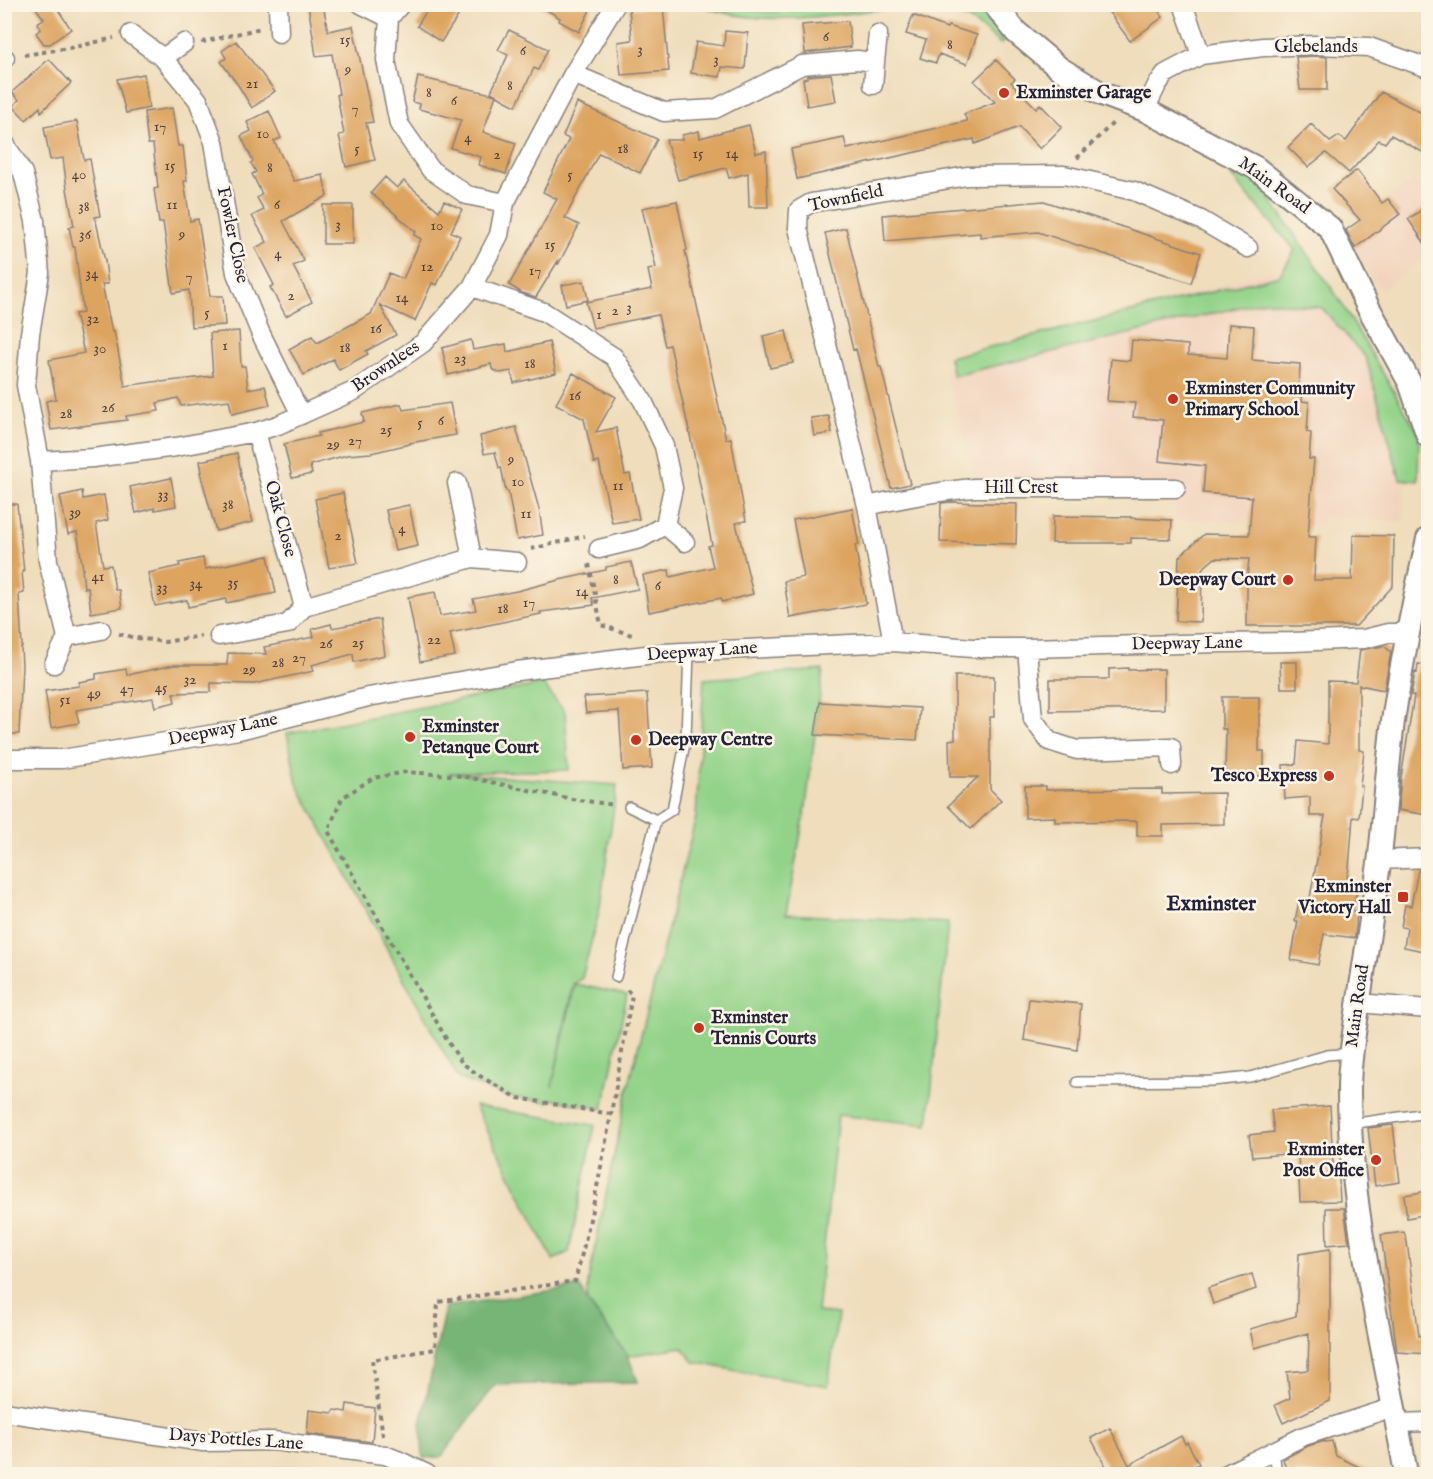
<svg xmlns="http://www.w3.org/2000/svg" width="1433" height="1479" viewBox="0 0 1433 1479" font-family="'IM FELL English',serif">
<rect width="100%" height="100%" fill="#fcf5e5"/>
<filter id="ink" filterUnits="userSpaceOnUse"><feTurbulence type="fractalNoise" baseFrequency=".0167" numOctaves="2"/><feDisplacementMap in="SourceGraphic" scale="12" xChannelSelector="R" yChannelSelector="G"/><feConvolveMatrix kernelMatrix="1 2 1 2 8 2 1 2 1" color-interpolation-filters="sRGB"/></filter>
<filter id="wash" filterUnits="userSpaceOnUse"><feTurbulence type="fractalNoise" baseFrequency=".008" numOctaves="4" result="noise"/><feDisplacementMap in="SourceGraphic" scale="24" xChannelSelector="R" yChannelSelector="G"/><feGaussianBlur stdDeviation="1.35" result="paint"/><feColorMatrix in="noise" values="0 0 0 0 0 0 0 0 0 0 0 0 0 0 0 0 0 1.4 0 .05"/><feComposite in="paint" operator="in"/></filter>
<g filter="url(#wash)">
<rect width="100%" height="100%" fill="#efddbb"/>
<path fill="#f2d4be" d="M1414,180l14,16v59l-46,35 -40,-57z
M1312,258l17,29 43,63 19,33 14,83 -2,55 -79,-4 -2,8 -147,-5 -2,-35 -197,-5 -32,-111z"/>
<path fill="#93d389" stroke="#5a7a62" stroke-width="1.5" d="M699,5h25l42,7 24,-1 51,-6h61v2c-66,7 -139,23 -203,-2z
M912,5h66l7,6 20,28 -4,5c-32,-26 -45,-37 -88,-35z
M1252,173l87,126 80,135 -1,47 -18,-2 -34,-121 -44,-50 -57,-7 -312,75 -4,-19 331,-82 15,-25 -64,-74z
M823,670l-17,136 -20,108 162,9 -20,202 -90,-10 -21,197 21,2 -10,72 -81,-13 -53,-11 -12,-15 -54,9 -40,-54v-20l40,-194 68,-271 8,-138z
M543,684l22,28 4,58 -122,3 170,12 -18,127 -17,66 -9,6 -21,103 23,-103 52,11 -24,114 -53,-10 -1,3 -41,-5 -50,-19 -161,-294 -10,-51z
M475,1106l120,19 -26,127 -16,8z"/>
<path fill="#76b575" stroke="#4c6c58" stroke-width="1.5" d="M580,1286l8,16 40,54 10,26 -143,3 -54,72 -18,1 -2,-34 24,-117z"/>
<g id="blocks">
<path fill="#dda460" d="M33,4h21l17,25 -21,15h-6l-8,-11 5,-4 -4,-6 7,-4z
M308,4h15l5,27 25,-5 20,96 -7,1 9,37 -29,7 -7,-32 5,-1 -7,-39 2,-1 -7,-40 -16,2z
M431,4h35l-25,38 -24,-16z
M537,4h56l-14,28 -20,-11 1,-3z
M1103,4h50l10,13 -33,24z
M663,6l6,65 -48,4 -3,-33 14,-2 -3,-31z
M913,15l34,13 1,-2 29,9 -10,29 -28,-10 -3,9 -16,-5 6,-18 -20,-6z
M848,21l3,26 -46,6 -3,-28z
M509,30l39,19 -10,21 -4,-2 -18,38 -12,-6 -13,-8 17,-37 -10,-5z
M725,31l23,2 -3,36 -23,-2 -2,10 -29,-4 5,-31 28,4z
M236,41l39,50 -23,17 -14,-23 -17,-23 5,-4 -4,-7z
M1316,56l11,1v33h-27l-4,-33z
M49,59l22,24 -30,29 -1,-5 -14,13 -13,-14 6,-6 -7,-8z
M996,60l19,19 -4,3 25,26 4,-4 22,23 -22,22 -21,-22 -44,17 -1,-5 -177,40 -6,-30 53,-11 3,11 120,-28 -3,-7 31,-12 -21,-21z
M144,74l5,34 -23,5 -9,-34z
M831,74l5,27 -29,5 -4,-27 4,-1v-2z
M418,77l78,18 -13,37 33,11 -10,31 -27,-9 2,-8 -30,-9 10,-28 -42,-11 1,-5 -8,-2z
M1381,92l47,24v39l-37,-20 -6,8 -6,-3 -30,33 -23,-20 -18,14 -20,-20 23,-23 19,18 9,-6 7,5z
M577,103l80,36 -17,34 -41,-20 -34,65 14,7 -21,40v-4l-22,36 -14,-4 -13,-8 48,-86 -14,-7 26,-53 -6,-3z
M172,108l6,38h5l4,35h-3l6,40 8,-2 12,77h13l2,29 -34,2 -2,-37 -16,3 -10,-71 -4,1 -5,-34 4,-1 -5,-44h-5l-4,-32z
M269,111l12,27 -7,3 20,40 29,-6 4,21 -44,25 21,40 -11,5 19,36 -26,14 -16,-29 4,-2 -19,-37 12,-6 -15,-26 12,-6 -7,-12 5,-4 -10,-20 4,-2 -5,-9 2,-2 -12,-25 10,-5 -4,-9z
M77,121l7,39 6,-1 10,57 -5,1 10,44 3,23h-6l10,48 2,-1 11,55 35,-5 1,1 52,-6 -3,-43 29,-2 2,35h4l3,23 17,-3 5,19 -38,9 -3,-14 -48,6 -3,-8 -21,5 2,8 -33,5 1,4 -76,10 -5,-29 10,-2 -7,-39 35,-7 -9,-39 8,-1 -8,-66h-2l-4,-20 5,-1 -7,-37 -4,-31 -13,2 -6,-33z
M749,125l7,28 10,-2 2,56h-19l-1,-34 -19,5 -3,-10 -48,12 -12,-40h16v-5l17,-4 1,7z
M1357,170l25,33 6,-4 12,15 -45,34 -9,-18 14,-10 -28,-31z
M385,177l12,11 7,-7 35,30 5,-10 18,8 -11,23 9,4 -23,49 -5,-2 -17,38 -35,-16 16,30 -30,16 2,3 -29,16 -6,-11 -29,16 -15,-26 23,-13 5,7 54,-29 18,-41 14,6 18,-40 -7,-4 2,-3 -45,-39z
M677,201l10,49 -2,1 41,188 5,-1 15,83 -10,2 17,71 -31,8 -1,-4 -72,14 -6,-37 26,-5 1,7 43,-10 -5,-21 4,-1 -22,-110 -20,-90 -5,1 -7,-31 -65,13 -7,-26 66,-13 -4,-19 8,-2 -14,-60z
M1044,201l157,52 -10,30 -153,-51 -58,5v-4l-95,8 -2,-26z
M323,205h30v39h-30z
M1428,206v42l-20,-29z
M846,228l33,139h2l29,117 -19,4 -35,-139 -3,1 -28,-117z
M584,281l4,19 -22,5 -4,-20z
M1229,324l25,2 -2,34 48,4 -1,24h4l-1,13 7,1 -2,30 4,1 -2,26h5l-6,78h8l-2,43h38l1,-45 41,1 -1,50 -37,40h-109v-47l2,-20 -34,-1 -13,11 -1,53 -25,-1 3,-64 25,-23 45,1 3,-38 -49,-4 2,-27 -46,-5 4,-41 -30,-3 2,-14 -28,-2 4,-42 19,2 2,-21 56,5v10l39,3z
M786,331l7,32 -23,5 -7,-32z
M471,340l2,10 33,-6 1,8 42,-10 7,31 -42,10 -3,-12 -11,2 -8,-4 -1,-5 -43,11 -6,-27z
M573,373l43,24 -20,35 20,-4 9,47 5,-1 9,45 -27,4 -13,-61 -5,1 -10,-44 -28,-15z
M450,403l6,32 -46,8v1l-39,9 -24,2 -37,10 2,9 -20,4 -8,-34 35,-8 -1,-3 46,-11 -2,-9 39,-9 2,6z
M829,416l3,17 -18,3 -3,-18z
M516,427l23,82 4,26 -26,5 -9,-49h-2l-5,-24 -2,1 -4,-16 -11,2 -4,-18z
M237,453l4,20h-1l13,49 -37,9 -16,-59h2l-2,-11z
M171,478l5,28 -21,4v-2l-19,5 -6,-26z
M82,491l1,8 21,-4 4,25 -12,3 7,43 8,-1 4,25h4l3,18 -31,5 -3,-26 -4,1 -2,-19h1l-6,-37 -9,2 -8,-38z
M343,493l15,70 -29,5 -14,-69z
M951,502l66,2 -1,40 -76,-2 1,-39z
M4,504h13l7,68h-2l2,21 -5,1 3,53h-1l1,19 -3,68h-15z
M409,505l9,41 -23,5 -9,-41z
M852,508l7,37h-4l11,59 -76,14 -6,-37 20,-4 -11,-57z
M1053,516l78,1v1l41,2 -1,19 -40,-1v5h-79z
M268,556l8,37 -50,10v-4l-38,8 -1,-7 -32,6 -7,-33 32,-7 -1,-3 24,-5 2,11z
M631,562l7,27 -46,9 2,7 -54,7 1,2 -91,19 5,23 -35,6 -12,-65 27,-5 5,24 36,-6 -3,-11 44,-8 42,-11 47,-10v-3z
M380,619l5,36 -31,7 -1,-8 -41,11 2,6 -60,13 -43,-1v9l-38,1 2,9 -20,5 -2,-9 -77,12 3,13 -28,5 -6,-37 34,-5v-4l17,-3v-5l30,-5 1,6 47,-10h53l1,-12 38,1 -2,-7 50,-10 -2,-8 19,-5 1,4z
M1384,646l7,6 -7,38 -25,-5v65l5,1 -4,35h2l-3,32 -6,-1 -4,51 -3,16 12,2 -5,25 4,1 -2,26 -31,-4 -6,31 -27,-5 7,-39h-3l4,-20 10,2 16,-87h-15v-19l-25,2 -2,-34 13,-1 2,-23 30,3v-63l28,1 4,-32z
M1280,662h17v26h-16z
M1418,664l10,1v150l-30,-5 3,-32 13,-82 -3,-1 4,-23 2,1z
M1128,668v2l36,-1v40l-114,2v-32h59v-10z
M955,676h39v41h-4v72l11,11 -30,29 -23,-23 30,-29h-28l-1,-37 6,-1z
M647,693l5,75 -29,2 -4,-59 -33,2 -2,-16z
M1222,697h37v54h5v25l-39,-1 1,-46h-4z
M820,702l100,6 -3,32 -102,-5z
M1025,786h21v4l116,-1v5l62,-1v31l-61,1v11h-26v-15l-82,1v-5l-30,1z
M1428,869v83l-24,-5 3,-19 -6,-1 4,-22 6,1 7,-36z
M1029,999l52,5 -4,46 -53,-10z
M1330,1106l3,58h5l2,37 -40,1 -2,-49 -46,4 -3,-22 25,-3 -3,-22z
M1393,1125l7,57 -25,4 -7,-58z
M1428,1191v23l-21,4 -3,-23z
M1326,1208h18l5,35 -22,2z
M1404,1232l3,10 12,94h9v18l-31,-2 -16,-117z
M1330,1249v152l-47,22 -8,-18 15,-7 -3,-26 21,-2 1,-37 -55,15 -4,-19 46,-13 3,-62z
M1252,1274l4,15 -43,15 -5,-16z
M347,1404l28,4 -3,34 -65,-8 2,-24 24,3 1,-3 12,2z
M1110,1428l19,37 52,-29 4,8 2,-2 12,22 -19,10h-70l-19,-36z
M1325,1441v1l7,-1 4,15 38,18h-86l-5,-15 25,-13z"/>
</g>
</g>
<g filter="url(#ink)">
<use href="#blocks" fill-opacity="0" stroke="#88807b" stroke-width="1.5"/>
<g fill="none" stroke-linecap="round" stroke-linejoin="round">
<g stroke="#88807b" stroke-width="12">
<path id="service" d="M629,807l27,13
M616,977l40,-157 16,-10 14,-72 3,-87
M1077,1082l135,-1 38,-4 77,-22 24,-2
M1350,1124l78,-11
M1274,1450l3,24"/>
</g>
<g stroke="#88807b" stroke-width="21">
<path id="minor" d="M278,4l1,29
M361,4l28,14
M401,4l-12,14 -3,42 13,64 32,46 36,25 38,8
M1183,4l18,51
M131,34l32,24 35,42 16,42 22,131 24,59 41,83
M163,58l21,-15
M4,59l1,-1
M573,74l91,38 51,-3 87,-44 55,-5 18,2 3,-28
M873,85l2,-23
M1145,110l12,-25 8,-11 36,-19 62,-8 53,-2 53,2 59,21
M4,142l19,31 12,48 5,52 -10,61 -4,51 14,76
M472,287l72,25 70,45 29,44 21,45 9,42 -8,37 20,17
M256,432l48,175 168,-49 45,4
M457,483l15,75
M867,506c36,-8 71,-15 107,-18h202
M599,549l41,-10 25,-14
M219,636l69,-12 16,-17
M67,637l34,-7
M893,642l-26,-136 -69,-278 1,-18 12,-7 156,-27 97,-1 70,16 67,29 47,28
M1027,648l6,71 16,22 28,9 94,-3 1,18
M54,664l13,-27 -19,-76 -8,-100 53,-3 83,-11 80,-15 22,-7 76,-34 69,-48 49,-56 27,-52 6,-32 68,-129 43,-70
M4,759h58l177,-29 129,-33 149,-26 145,-18 231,-11 80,6h54l193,-5 72,-1 72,-3 24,-6h20
M1379,860l49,-2
M1359,1003l69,6
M4,1412l199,30 70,-1 112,14 15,6 27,13
M1398,1423l30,-1
M1227,1474l77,-38 90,-29"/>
</g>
<g stroke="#88807b" stroke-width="26">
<path id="tertiary" d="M994,4l22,28 43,36 43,26 43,16 111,58 74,60 38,79 42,76 18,53
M1406,1474c-21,-126 -57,-257 -57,-385 0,-30 6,-60 10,-90 7,-45 14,-91 20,-136 6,-47 8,-95 14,-142 9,-61 21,-122 35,-182"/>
</g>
<path stroke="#88807b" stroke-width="4" stroke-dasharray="4.5 4.5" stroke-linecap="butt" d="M202,41l1,1 58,-14
M24,55l51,-8 39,-9
M1077,158l38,-37
M531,549l54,-13
M589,564l12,61 34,11
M119,634l18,4 28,4 36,-6
M611,1114l-93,-16 -38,-22 -18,-13 -14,-21 -120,-211 14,-33 31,-20 33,-6 56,4 110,23 43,6
M383,1436l-11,-76 63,-11 3,-47 137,-21c25,-94 40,-191 57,-286l-7,-7"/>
<use href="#service" stroke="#fff" stroke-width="9"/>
<use href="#minor" stroke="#fff" stroke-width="18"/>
<use href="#tertiary" stroke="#fff" stroke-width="22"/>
</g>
</g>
<g fill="#c8321e" stroke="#fcf5e5" stroke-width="2">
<circle cx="1004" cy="93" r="6"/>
<circle cx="1173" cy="399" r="6"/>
<circle cx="1288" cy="580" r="6"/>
<circle cx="410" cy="737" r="6"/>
<circle cx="636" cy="740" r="6"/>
<circle cx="1329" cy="776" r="6"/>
<rect x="1397" y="891" width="12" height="12" rx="3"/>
<circle cx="699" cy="1028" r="6"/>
<circle cx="1376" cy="1160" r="6"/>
</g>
<g text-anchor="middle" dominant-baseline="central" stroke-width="5" stroke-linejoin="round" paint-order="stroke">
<g font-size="15" fill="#514244">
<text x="826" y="36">6</text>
<text x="345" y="39">15</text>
<text x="950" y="44">8</text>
<text x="640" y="49">3</text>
<text x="523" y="50">6</text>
<text x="716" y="59">3</text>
<text x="348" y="69">9</text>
<text x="252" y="83">21</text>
<text x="510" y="85">8</text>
<text x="429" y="92">8</text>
<text x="454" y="100">6</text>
<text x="355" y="108">7</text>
<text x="160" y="126">17</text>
<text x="263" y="133">10</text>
<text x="468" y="137">4</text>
<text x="357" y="148">5</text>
<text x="623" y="148">18</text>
<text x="698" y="153">15</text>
<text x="732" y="153">14</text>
<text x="497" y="154">2</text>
<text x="170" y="165">15</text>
<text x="270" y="167">8</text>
<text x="79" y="174">40</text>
<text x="570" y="174">5</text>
<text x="172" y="204">11</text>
<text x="277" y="204">6</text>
<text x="84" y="206">38</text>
<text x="338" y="224">3</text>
<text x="437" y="225">10</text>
<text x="85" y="234">36</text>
<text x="182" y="234">9</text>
<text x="550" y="244">15</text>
<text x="278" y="253">4</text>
<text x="427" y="266">12</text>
<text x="535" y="270">17</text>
<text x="92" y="273">34</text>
<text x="189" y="276">7</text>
<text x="291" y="295">2</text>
<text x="402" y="297">14</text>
<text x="629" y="307">3</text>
<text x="615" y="310">2</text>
<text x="207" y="312">5</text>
<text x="599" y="314">1</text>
<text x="93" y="318">32</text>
<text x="376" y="328">16</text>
<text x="225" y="345">1</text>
<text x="345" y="347">18</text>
<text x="100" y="348">30</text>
<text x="460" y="358">23</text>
<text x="530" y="363">18</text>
<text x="575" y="395">16</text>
<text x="108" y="407">26</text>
<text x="66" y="413">28</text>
<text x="441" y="420">6</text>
<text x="420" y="422">5</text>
<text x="386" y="429">25</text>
<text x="355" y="440">27</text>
<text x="333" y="444">29</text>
<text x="511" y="459">9</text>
<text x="518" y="481">10</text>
<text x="618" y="485">11</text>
<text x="163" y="494">33</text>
<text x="228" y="504">38</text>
<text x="75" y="512">39</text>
<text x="526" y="513">11</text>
<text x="402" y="528">4</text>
<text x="338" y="535">2</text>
<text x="98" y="576">41</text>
<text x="616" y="579">8</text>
<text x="233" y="582">35</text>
<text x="196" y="583">34</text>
<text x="658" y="585">6</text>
<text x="162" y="587">33</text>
<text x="582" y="591">14</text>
<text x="529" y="602">17</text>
<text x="503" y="608">18</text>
<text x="434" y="639">22</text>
<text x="358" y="642">25</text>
<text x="326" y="643">26</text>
<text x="299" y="657">27</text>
<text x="278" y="662">28</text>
<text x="249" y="669">29</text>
<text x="190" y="679">32</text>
<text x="161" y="687">45</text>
<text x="127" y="688">47</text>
<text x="94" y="693">49</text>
<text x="65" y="699">51</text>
</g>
<g font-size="18" fill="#22223b" stroke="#fcf5e5">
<text x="1316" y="47">Glebelands</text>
<text transform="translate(1274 186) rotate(36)">Main Road</text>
<text transform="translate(846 199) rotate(-12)">Townfield</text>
<text transform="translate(232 235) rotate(78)">Fowler Close</text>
<text transform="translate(386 367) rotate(-34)">Brownlees</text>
<text x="1021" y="488">Hill Crest</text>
<text transform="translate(280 519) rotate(75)">Oak Close</text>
<text transform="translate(1187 644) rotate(-1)">Deepway Lane</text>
<text transform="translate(702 652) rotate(-4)">Deepway Lane</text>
<text transform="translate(223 730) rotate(-11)">Deepway Lane</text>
<text transform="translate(1358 1006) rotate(-82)">Main Road</text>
<text transform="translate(236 1440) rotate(4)">Days Pottles Lane</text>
</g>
<g font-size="18" font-weight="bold" fill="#22223b" stroke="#fcf5e5" text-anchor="start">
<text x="1016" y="93">Exminster Garage</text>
<text x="1185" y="389">Exminster Community<tspan x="1185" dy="21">Primary School</tspan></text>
<text x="1276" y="580" text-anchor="end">Deepway Court</text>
<text x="422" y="727">Exminster<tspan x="422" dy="21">Petanque Court</tspan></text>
<text x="648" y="740">Deepway Centre</text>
<text x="1317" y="776" text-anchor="end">Tesco Express</text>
<text x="1391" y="887" text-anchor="end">Exminster<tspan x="1391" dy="21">Victory Hall</tspan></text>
<text x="711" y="1018">Exminster<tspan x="711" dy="21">Tennis Courts</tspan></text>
<text x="1364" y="1150" text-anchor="end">Exminster<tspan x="1364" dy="21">Post Office</tspan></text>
</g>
<g font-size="21" font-weight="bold" fill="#22223b" stroke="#fcf5e5">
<text x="1211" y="904">Exminster</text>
</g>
</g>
<rect width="1433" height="1479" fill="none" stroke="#fcf5e5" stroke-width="24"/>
</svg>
